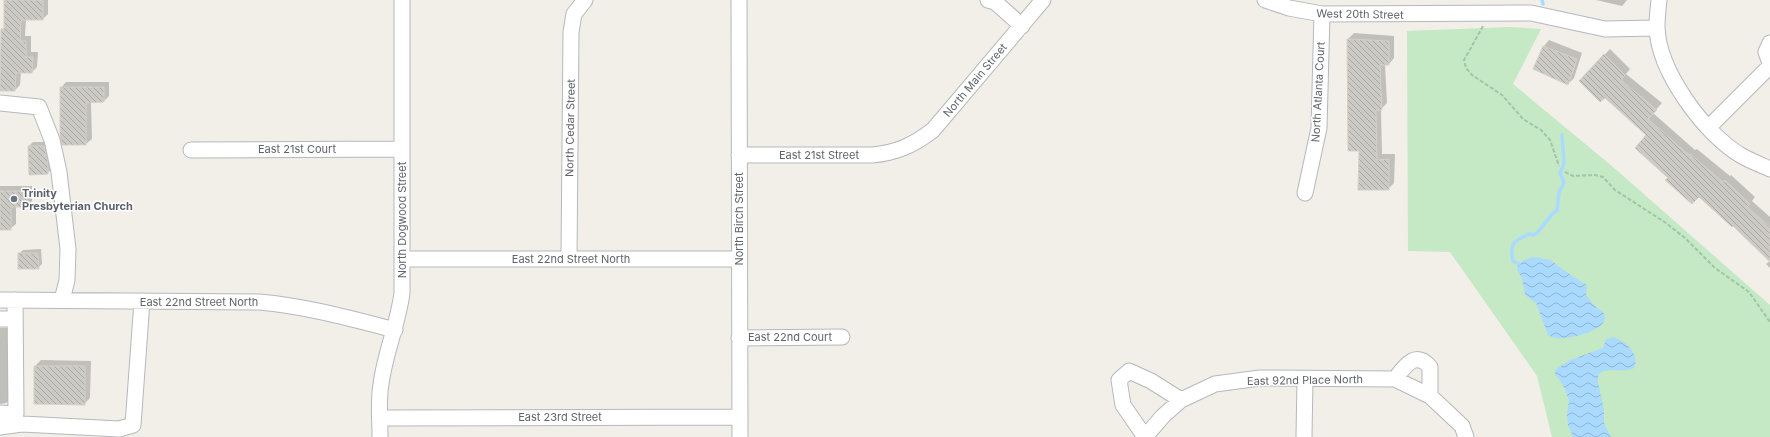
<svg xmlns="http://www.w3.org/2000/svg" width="1770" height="437" viewBox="0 0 1770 437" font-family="Inter,sans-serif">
<defs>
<pattern id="water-waves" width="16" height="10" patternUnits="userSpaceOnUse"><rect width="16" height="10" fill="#aadaff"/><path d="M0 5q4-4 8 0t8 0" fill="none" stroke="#8eb4d2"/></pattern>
<pattern id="building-back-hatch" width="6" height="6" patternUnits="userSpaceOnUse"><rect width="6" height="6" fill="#cccac5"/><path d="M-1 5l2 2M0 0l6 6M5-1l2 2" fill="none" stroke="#a9a8a4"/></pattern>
</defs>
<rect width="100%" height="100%" fill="#f1efe8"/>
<path fill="#c5e8c5" d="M1510,27l31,2 -28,55 100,83 157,138v132h-218l-15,-61 -87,-124 -42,-1 -1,-220z"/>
<path fill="url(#water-waves)" d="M1536,257l14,3 25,18 12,7 -1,10c3,3 6,9 10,12 4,4 8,3 9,11 0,13 -38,22 -49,20 -2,0 -6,-2 -8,-3l-12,-32 -11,-8 -3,-17 -5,-8c1,-10 11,-12 19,-13z
M1615,337c3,3 8,4 11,7 8,6 12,16 8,24 -13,6 -26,-3 -36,7v7l6,29v12l7,14h-38l-5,-12 -1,-11 2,-14 -5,-13 -9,-13 1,-5 14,-9 33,-12 3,-9z"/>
<path fill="#0003" d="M5,0h43v14l-5,5h-17l-1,17h6v16h7l-1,15 -5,5h-11l-1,13 -5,5h-15l2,-60 3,-3z
M1596,0h31l-5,6z
M1354,33l40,3v22l-5,6h-4l2,39 -6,6 1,45h13l-1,29 -6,6 -28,-39 -12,-111z
M1549,40l33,13 -8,25 -6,6 -34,-15 10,-23z
M1610,49l20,20 -4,5 36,29 -9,10 42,37 2,-1 33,27 1,-1 24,22 -3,4 18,16v51l-4,-4 4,-3 -37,-36 -34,-30 -30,-18 -22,-42 -42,-39 -25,-15z
M66,82h43v14l-6,6h-12l1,37 -6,5 -25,-56z
M33,142h15l3,28 -4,3 -18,-27z
M0,186h32v15l-5,5h-11v18l-6,5h-10z
M41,249l1,15 -4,4 -19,-14 4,-4z
M0,328h12v70l-6,5 -6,1z
M41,360l50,1 -1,37 -6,6 -49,-1v-37z"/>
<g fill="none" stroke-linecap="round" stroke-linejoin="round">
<path stroke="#aadaff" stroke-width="3.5" d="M1542,0l1,4
M1519,264l-6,-3c-4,-18 1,-20 16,-27l5,1c10,-7 13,-18 23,-25l2,-18 5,-9 -4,-10 4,-9 -2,-29"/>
</g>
<path fill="url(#building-back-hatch)" stroke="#d6d1c6" d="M4,0h39v20h-22l-1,21h6v16h7l-1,16h-16l-1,18h-15l1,-62h3z
M1347,39l42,2v24h-9l2,45h-6l1,50 12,-1v31h-31l1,-39h-11z
M1543,46l34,13 -9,26 -35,-16z
M1604,54l21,21 -4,5 36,30 -9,9 41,36 1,-1 33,28 2,-2 25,24 -3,3 23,20v35l-37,-36 -1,1 -33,-30 -7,7 -27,-24 3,-2 -33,-30 11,-13 -41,-37 -5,4 -21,-21z
M60,87h44v15l-18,1v42h-24l-2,-10z
M28,146h16l4,16v12l-19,1z
M0,191h27v16h-16v23h-11z
M18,253h20l1,16h-21z
M34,366h51v39l-51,-1z"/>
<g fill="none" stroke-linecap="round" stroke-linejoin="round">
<g stroke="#b5b8bc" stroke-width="17">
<path id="minor" d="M739,0l1,437
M988,0l7,2 27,24
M1265,0l24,8 33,6 209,-1 74,16 52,-1
M1659,0c-1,9 -2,18 -2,27 1,44 48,108 85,129 9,5 19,9 28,13
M1770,43l-4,9 4,11
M0,103l39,4 13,33 7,32 9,77 -1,31 -5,20
M1708,128l62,-62
M191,150l211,-1
M739,155h133c24,-2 42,-10 61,-25l110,-130
M1305,193l14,-65 3,-114
M402,259h337
M569,259l2,-227 3,-18 11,-14
M0,300l259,2c46,4 90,16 136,28
M0,319h15
M739,338l103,-1
M1395,379c10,-13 20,-29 35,-12v29
M0,413l16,1 -1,-114
M380,418l359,-1
M0,427l22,-3 97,5 14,-4 9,-124
M380,437c0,-17 -2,-36 1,-53 4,-31 17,-60 21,-91v-293
M1145,437l18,-21 18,-16 34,-16 45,-6 135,1 35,17 32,30 4,11
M1145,437l-22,-32 -4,-25 10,-9 22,10 30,19
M1304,437l1,-58"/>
</g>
<path stroke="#9cc7a9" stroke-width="2" stroke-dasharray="4 2" stroke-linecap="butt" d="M1483,26l-19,34 2,8 6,7 30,20 21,24 18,11 9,10 9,26
M1565,172l8,4 22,-1 8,2 12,13 51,33 19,15 30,30 34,24 21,30"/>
<use href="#minor" stroke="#fff" stroke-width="15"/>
</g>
<circle fill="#6b7280" stroke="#fff" stroke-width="1.5" cx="14" cy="199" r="4"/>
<g text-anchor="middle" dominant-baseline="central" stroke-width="3" stroke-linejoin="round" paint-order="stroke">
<g font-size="11" fill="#5f6368" stroke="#fff">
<text transform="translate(1360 14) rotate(1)">West 20th Street</text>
<text transform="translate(975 80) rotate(-50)">North Main Street</text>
<text transform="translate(1318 92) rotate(-87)">North Atlanta Court</text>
<text transform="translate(570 128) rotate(-89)">North Cedar Street</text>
<text x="297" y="149">East 21st Court</text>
<text x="819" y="155">East 21st Street</text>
<text transform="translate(739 219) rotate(-90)">North Birch Street</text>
<text transform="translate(402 220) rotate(-90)">North Dogwood Street</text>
<text x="571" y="259">East 22nd Street North</text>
<text x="199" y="302">East 22nd Street North</text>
<text x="790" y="337">East 22nd Court</text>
<text transform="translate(1305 380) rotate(-1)">East 92nd Place North</text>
<text x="560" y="417">East 23rd Street</text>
</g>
<g font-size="11" font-weight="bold" fill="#5b616d" stroke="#fff" text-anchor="start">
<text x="22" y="193">Trinity<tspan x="22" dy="13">Presbyterian Church</tspan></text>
</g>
</g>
</svg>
